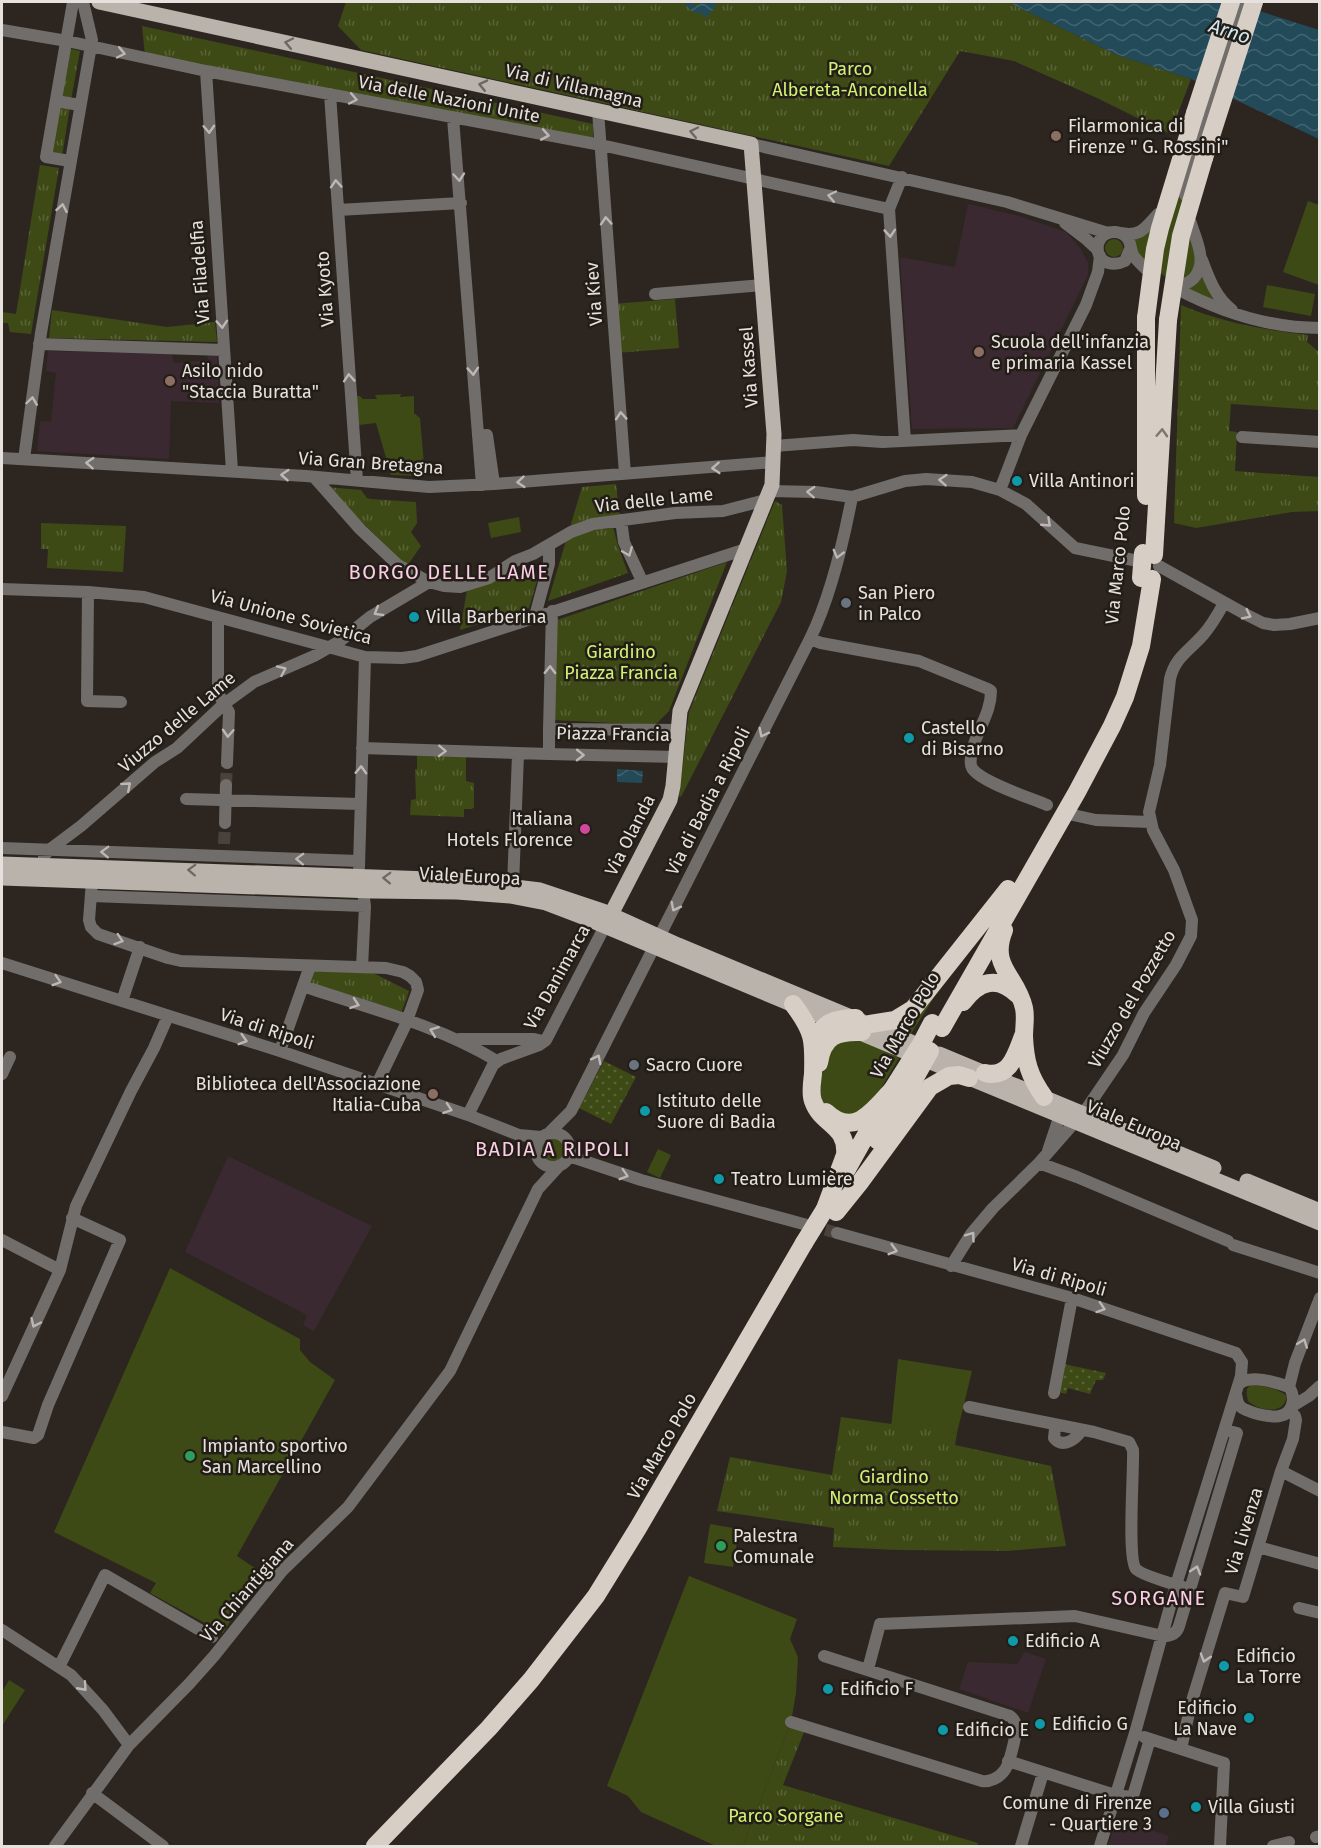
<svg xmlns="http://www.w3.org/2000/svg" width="1321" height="1848" viewBox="0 0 1321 1848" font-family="'Fira Sans',sans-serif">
<defs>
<pattern id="park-tufts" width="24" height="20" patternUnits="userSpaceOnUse" patternTransform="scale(1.5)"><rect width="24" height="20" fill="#3d4a16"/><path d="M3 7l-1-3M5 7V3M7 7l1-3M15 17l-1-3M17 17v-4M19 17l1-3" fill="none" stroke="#596437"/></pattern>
<pattern id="garden-dots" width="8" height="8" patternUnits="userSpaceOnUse" patternTransform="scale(1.5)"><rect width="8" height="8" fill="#3d4a16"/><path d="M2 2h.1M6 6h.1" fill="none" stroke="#596437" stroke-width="1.8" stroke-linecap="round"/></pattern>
<pattern id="water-waves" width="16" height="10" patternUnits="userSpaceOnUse" patternTransform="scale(1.5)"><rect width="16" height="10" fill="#224a59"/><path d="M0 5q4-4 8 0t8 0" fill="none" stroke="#426470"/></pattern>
</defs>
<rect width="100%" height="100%" fill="#2d2620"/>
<path fill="#3b2931" d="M968,204l51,12 47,16 15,17 7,14v12l-75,153 -101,1 -12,-172 55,10z
M48,351l124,3 2,9 34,-3 -1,-5 10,-1 2,49 -48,-2 -2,58 -132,-8 3,-30 11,1 5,-49 -10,-2z
M228,1156l144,70 -58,105 -11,-6 4,-10 -122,-63z
M1025,1652l21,7 -18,54 -69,-24 9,-27 49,2z
M1117,1819l52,17 -3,10h-58z"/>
<path fill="#3d4a16" d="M1181,190l16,62 -5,24 -17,7 -36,-24 -7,-21z
M1308,201l11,4v80l-36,-13z
M1105 248a9 9 0 1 1 18 0a9 9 0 1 1-18 0Z
M1203,268l18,36 -40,-15z
M1267,285l48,9 -4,22 -48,-9z
M401,394l-1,3 14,-1v17l6,5 5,58 -34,-1 -15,-52 -17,2 -3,-29h4l3,3h14l-2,-4z
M519,517l2,15 -30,6 -3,-15z
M942,985l-31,49 -19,-8z
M841,1038l24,4 34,16 -32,54 -16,7 -26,-12 -5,-14 3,-37z
M541 1149a12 12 0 1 1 24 0a12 12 0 1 1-24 0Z
M658,1149l13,6 -11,23 -13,-6z
M170,1268l130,71v11l10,12 25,18 -98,176 24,16 -38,61 -73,-40 6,-10 -102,-51z
M898,1359l74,12 -15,62 -66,-5z
M1251,1385c11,0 28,4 36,11 -3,20 -28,15 -39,5 -1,-6 -4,-12 3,-16z
M710,1524l29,5 -6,38 -29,-4z
M689,1576l108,43 -7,20 8,18 -2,36 -5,29 -48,124h-27l-75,-34 -13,-16 -21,-10z
M9,1680l16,10 -23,36v-34z"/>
<path fill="url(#park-tufts)" d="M346,2h662l107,52 76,25 -21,55 -75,-37 -81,-36 -54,-10 -71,115 -528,-116 -23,-24z
M142,26l451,98v16l-448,-85z
M67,48l13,3 -9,49 -12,-2z
M58,105l12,2 -8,49 -12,-2z
M40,165l19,3 -28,166 -21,-2 -2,-9h-6v-11l14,2z
M675,299l4,49 -63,5 -4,-49z
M1181,305c40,17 83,25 127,30l-1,7 12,10v58l-88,-6 -2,27 8,1 -2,39 84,6v34l-27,1 -96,16 -22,-5z
M52,310l115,17 48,-5 2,20 -168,-4z
M616,484l4,34 -7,9 5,19 10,27 -80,28 34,-114z
M326,487l35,3 6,8 4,1 45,3 1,21 -6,9 10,14 -14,20z
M775,501l7,4 5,66 -6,31 -100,195 -2,-1 10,-84z
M41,523l85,3 -3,46 -76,-4 1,-19h-7z
M727,562l-58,149 -14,14 -102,-5 4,-100z
M513,570l6,9 21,-9 -11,38 -69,22 7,-40z
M417,755l49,2v24l8,2v24l-2,2h-8v8l-54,-2 1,-15 5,-1 -1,-30h2z
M313,969l56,2 40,20 -8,23 -93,-32z
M841,1417l116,16 -2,12 96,21 15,80 -59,5 -108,-1 -66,-3 1,-19 -117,-17 13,-54 102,18z
M791,1722l15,5 -23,58 195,58 -1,3h-234z"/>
<path fill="url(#garden-dots)" d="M604,1061l32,16 -25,47 -32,-16z
M1064,1364l42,9 -3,7h-7l-6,14 -22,-6 -2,6 -8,-2z"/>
<path fill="url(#water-waves)" d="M687,2l7,3h5l2,-3h16l-4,8 -8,8 -4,-5h-6l-10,-8z
M1008,2h223l88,28v109l-128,-60 -76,-25z
M617,769l26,2 -1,12 -25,-1z"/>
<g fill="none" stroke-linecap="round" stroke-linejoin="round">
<path stroke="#49423c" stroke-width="12" stroke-dasharray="12 6" stroke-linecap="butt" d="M226,785l1,-22
M224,844l1,-21
M808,1225l29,8"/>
<path stroke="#716d6a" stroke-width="12" d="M2,30l65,11 139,30 395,74 288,64
M206,71l26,400
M330,94l27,386
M56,101l24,4
M598,111l27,363
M453,118l29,367
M751,144l256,58 101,31
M70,161l-24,-4 27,-155
M902,177l-13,32 16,232
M1185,195l8,-41 49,-152
M338,210l123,-7
M1065,223l21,16 12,11
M1120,233c21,4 25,-5 38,-19
M1130,249l-5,12c-10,5 -24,4 -27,-9 -1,-5 0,-10 3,-14 7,-9 23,-8 28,3 2,5 2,9 4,14 3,5 8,9 13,14
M1202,260c7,18 13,37 30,50
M1177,286c7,-1 12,-3 17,-8 14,-17 2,-37 -3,-55
M1177,289c44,23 92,39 143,39
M655,294l108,-9
M39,344l185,6
M478,436l9,-1 7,49
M1242,437l78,5
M774,446l79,-6 29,2 139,-7
M2,458l304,18 123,11 65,-3 280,-22
M24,459l17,-126 51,-293 -9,-38
M314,477l46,52 38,36 31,17 15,4 16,1 29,-9 26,-17 18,-7 38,-22 22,-8 82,-11 48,-2 43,-11
M1000,490l21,-55 65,-130 12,-33 2,-16
M770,491l46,1 36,5 53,-16 21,-2 46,3 28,8 26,14 49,44 63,13
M621,520l3,22 18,39
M1159,566l88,49 16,8 11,2 16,-1 30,-6
M2,589l86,3 56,5 221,60 37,1 15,-2 329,-107
M88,592l-1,109 34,1
M535,616l14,-52v-18
M218,617v73l2,7 9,15 -2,51
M810,639l11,4 98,18 69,28 3,2c0,17 -8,30 -14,45 -3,7 -9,25 -5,32 8,14 59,30 75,37
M549,729l3,-118
M362,748l187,6
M676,757l-127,-3v-25l128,1
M186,799l174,5
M1073,815l23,5 54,2
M225,823l1,-38
M2,848l356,13
M44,864v-8l5,-6 32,-24 74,-64 22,-14 47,-44 30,-22 60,-26 26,-15 30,-24 59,-35
M359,867l6,-210
M92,881l-3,39 2,7 7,7 70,24 13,3 205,7 17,4 7,4 6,6 2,8 -13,36 -28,58
M513,886l5,-132
M91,896l274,10
M2,963l278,88 188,64 51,20 22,2
M362,967l3,-61 -3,-22
M303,986c65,22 135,39 194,75
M122,1001l18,-54
M459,1039h75l9,2
M280,1051l30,-85
M2,1074l8,-17
M468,1115l25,-50 8,-6 38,-14 7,-5 59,-114
M550,1132l21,-21 239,-472c21,-43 33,-95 42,-142
M536 1150a17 17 0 1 1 34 0a17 17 0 1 1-34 0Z
M1048,1151l12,-36
M569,1156l72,24 166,45
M1039,1163l38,14 151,64
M837,1233l235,65 164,55 6,9 -1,14 -65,209 -41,148 -35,113
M2,1240l58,30
M1233,1245l87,28
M951,1266l20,-32 22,-26 46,-45 48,-55 36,-53 21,-42 32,-48 15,-29 1,-16 -18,-50 -21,-40 -4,-18 11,-47 10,-86c5,-22 19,-28 33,-44 9,-10 15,-21 21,-32
M1289,1387l6,-24 25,-65
M1054,1393l18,-95
M1236,1394c1,5 1,10 5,13 3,3 9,4 13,6 15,4 37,9 39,-13 0,-5 -1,-9 -4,-13 -14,-5 -39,-13 -50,-3
M2,1396l58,-126 16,-64 55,-115 23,-43 14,-32
M969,1407l125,25 35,10 4,8c1,19 -6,109 3,119 5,6 37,15 47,18
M1291,1407l18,-11 11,-10
M1059,1426l-4,3 -1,9c9,11 22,1 28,-8
M2,1432l32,6 4,-3 10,-30 72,-165 -48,-22
M1281,1471l39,20
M1258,1547l62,17
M1299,1608l21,5
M2,1630l69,45 32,35 26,35
M59,1667l46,-92 107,62
M868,1669l12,-45 195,-8 88,20c8,0 14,-3 16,-10l58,-193 -12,-3
M791,1722l191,59c8,1 17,-3 22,-10 5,-5 12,-34 12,-43 0,-5 -2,-9 -6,-12l-186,-60
M1144,1737l80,26 -4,83
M1181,1749l10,-45 34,-111 18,4 38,-126 12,-32 3,-19 -1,-4 -5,-6
M1008,1761l107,34 16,2 2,-1 17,-57
M92,1793l71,53
M1316,1837l4,-1
M55,1846l74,-101 60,-61 25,-28 68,-85 66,-64 102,-136 88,-182 22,-24
M1021,1846l22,-73
M1273,1846l16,-4"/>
<path stroke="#bab3ac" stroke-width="15" d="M99,2l652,142 23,290 -2,51 -92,226 -7,75 -3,14 -65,126
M2,864l455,16 83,10 63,21 75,34 233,97
M2,878l371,13 84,1 53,4 36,7 42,16 318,133
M939,1054l275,114
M933,1063l387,160
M1247,1181l73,30"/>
<path stroke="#d7cec6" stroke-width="18" d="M1195,113l36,-111
M1204,158l50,-156
M1146,496v-178
M1154,555l14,-235
M1004,930c-15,37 13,46 20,78 2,9 0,18 0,28 1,25 5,40 20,61
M963,1002c16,-21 34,-27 55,-7
M793,1004c21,28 21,36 20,70 -1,9 -3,19 0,27 8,24 35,24 32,54l-20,54
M870,1024l25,-4 18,-11 95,-120
M942,1028l135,-236 35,-66 13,-29 16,-51 11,-67
M814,1042c9,-20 21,-24 42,-24
M819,1063c4,-27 18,-32 43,-31
M985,1073c25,6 31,-19 38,-37
M826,1112c28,27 47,-2 66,-22
M877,1140l30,-48
M847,1169l29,-52
M836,1212l25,-31 69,-94 19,-11 10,-1 10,3
M375,1846l114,-118 42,-48 65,-84 42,-68 166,-285"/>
<path stroke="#d7cec6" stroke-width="18" d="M1146,318l9,-69 5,-21 35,-115
M1168,320l13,-84 23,-78
M1141,578l2,-25
M892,1090l29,-46 11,-21
M907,1092l23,-41
M804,1243l21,-34"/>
</g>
<defs><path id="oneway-chevron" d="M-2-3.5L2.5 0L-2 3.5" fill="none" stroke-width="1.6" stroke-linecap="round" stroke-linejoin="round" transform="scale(1.5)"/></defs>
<g stroke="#6e6862">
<use href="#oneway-chevron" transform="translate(289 43) rotate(-168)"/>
<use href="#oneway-chevron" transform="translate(483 85) rotate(-167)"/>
<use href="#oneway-chevron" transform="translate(694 132) rotate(-168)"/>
<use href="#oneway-chevron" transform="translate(192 870) rotate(-178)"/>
<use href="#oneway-chevron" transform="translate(387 878) rotate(-178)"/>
</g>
<g stroke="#bdb8b5">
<use href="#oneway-chevron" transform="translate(121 53) rotate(12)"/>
<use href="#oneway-chevron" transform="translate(353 99) rotate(11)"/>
<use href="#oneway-chevron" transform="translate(209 129) rotate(87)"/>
<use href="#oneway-chevron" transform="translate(545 135) rotate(10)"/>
<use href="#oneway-chevron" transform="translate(459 177) rotate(85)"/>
<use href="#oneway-chevron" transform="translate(336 184) rotate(-94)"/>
<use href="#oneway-chevron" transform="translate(832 196) rotate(-168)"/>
<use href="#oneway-chevron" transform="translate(62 208) rotate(-80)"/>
<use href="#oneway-chevron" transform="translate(606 221) rotate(-94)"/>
<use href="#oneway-chevron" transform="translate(890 233) rotate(86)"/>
<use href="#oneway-chevron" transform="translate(222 324) rotate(86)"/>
<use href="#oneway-chevron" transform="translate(473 371) rotate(86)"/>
<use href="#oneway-chevron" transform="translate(349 378) rotate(-94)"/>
<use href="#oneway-chevron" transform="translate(32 401) rotate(-82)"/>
<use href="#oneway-chevron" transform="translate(621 416) rotate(-94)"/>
<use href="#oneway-chevron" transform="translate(90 463) rotate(-176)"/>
<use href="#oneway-chevron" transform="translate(716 468) rotate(176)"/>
<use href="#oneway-chevron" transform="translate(285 475) rotate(-176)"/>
<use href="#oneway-chevron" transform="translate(943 480) rotate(-176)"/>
<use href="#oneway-chevron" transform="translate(521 482) rotate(175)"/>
<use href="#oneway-chevron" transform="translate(811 492) rotate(-177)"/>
<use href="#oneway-chevron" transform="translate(1047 523) rotate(43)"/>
<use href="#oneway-chevron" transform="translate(628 552) rotate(68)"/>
<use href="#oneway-chevron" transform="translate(838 554) rotate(105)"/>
<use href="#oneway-chevron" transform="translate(378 612) rotate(149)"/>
<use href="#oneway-chevron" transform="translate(1247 615) rotate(26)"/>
<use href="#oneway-chevron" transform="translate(282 670) rotate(-24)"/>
<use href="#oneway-chevron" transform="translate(550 670) rotate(-89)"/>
<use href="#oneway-chevron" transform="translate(228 733) rotate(93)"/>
<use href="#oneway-chevron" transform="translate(763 733) rotate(117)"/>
<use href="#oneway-chevron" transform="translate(442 751) rotate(2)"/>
<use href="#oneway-chevron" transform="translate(580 755) rotate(1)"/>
<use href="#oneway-chevron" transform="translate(361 770) rotate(-88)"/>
<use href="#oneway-chevron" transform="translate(127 786) rotate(-41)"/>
<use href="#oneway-chevron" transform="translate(105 852) rotate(-178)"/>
<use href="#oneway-chevron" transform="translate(300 859) rotate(-178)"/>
<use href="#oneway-chevron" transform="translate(675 907) rotate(117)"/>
<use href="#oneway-chevron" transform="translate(119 940) rotate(18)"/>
<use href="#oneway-chevron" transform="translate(57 981) rotate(17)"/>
<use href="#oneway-chevron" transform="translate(355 1004) rotate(19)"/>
<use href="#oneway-chevron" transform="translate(434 1031) rotate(-159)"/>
<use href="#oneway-chevron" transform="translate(243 1040) rotate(17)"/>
<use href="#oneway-chevron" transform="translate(597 1059) rotate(-63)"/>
<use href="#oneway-chevron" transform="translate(448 1109) rotate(19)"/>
<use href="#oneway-chevron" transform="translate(624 1175) rotate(17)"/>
<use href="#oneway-chevron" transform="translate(971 1236) rotate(-54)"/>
<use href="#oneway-chevron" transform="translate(893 1250) rotate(16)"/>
<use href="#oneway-chevron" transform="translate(1101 1308) rotate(18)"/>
<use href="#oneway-chevron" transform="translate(35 1323) rotate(115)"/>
<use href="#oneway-chevron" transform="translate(1303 1343) rotate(-70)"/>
<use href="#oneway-chevron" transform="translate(1196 1570) rotate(-73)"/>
<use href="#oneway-chevron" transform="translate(1205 1658) rotate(107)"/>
<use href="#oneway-chevron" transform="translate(83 1687) rotate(48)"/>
</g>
<use stroke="#7d766e" href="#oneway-chevron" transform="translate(1162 433) rotate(-87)"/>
<g fill="#8d6e63" stroke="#231d17" stroke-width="2">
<circle cx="1056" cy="136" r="6"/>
<circle cx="979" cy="352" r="6"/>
<circle cx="170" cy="381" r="6"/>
<circle cx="433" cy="1094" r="6"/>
</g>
<g fill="#0f9aa8" stroke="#231d17" stroke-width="2">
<circle cx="1017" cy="481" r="6"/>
<circle cx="414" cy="617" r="6"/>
<circle cx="909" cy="738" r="6"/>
<circle cx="645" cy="1111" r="6"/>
<circle cx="719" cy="1179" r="6"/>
<circle cx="1013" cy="1641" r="6"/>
<circle cx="1224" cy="1666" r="6"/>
<circle cx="828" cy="1689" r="6"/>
<circle cx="1249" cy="1718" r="6"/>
<circle cx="1040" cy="1724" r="6"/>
<circle cx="943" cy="1730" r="6"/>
<circle cx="1196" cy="1807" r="6"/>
</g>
<g fill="#6b7280" stroke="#231d17" stroke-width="2">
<circle cx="846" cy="603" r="6"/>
<circle cx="634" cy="1065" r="6"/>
</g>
<circle fill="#d1479c" stroke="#231d17" stroke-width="2" cx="585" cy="829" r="6"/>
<g fill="#2e9e5b" stroke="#231d17" stroke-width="2">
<circle cx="190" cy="1456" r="6"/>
<circle cx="721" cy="1546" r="6"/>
</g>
<circle fill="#5c6f8a" stroke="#231d17" stroke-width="2" cx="1164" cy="1813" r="6"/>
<g text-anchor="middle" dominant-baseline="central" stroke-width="5" stroke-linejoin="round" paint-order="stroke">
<g font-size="18" fill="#d1f373" stroke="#231d17">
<text x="850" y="69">Parco<tspan x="850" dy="21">Albereta-Anconella</tspan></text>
<text x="621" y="652">Giardino<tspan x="621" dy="21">Piazza Francia</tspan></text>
<text x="894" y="1477">Giardino<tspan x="894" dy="21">Norma Cossetto</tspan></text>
<text x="786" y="1816">Parco Sorgane</text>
</g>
<g font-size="18" fill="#e6e1dd" stroke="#231d17">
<text transform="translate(574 86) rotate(13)">Via di Villamagna</text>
<text transform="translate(449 99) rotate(11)">Via delle Nazioni Unite</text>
<text transform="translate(200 272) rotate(-94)">Via Filadelfia</text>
<text transform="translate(325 289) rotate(-94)">Via Kyoto</text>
<text transform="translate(594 294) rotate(-94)">Via Kiev</text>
<text transform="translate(749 367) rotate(-94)">Via Kassel</text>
<text transform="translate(371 463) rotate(4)">Via Gran Bretagna</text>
<text transform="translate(654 500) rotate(-6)">Via delle Lame</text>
<text transform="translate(1118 565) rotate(-84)">Via Marco Polo</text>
<text transform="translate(291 617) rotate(15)">Via Unione Sovietica</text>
<text transform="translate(177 722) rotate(-40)">Viuzzo delle Lame</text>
<text transform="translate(613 734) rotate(1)">Piazza Francia</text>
<text transform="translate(708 801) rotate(-63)">Via di Badia a Ripoli</text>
<text transform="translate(630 835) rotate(-63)">Via Olanda</text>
<text transform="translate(470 876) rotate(3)">Viale Europa</text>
<text transform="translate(557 977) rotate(-61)">Via Danimarca</text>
<text transform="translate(1132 999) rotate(-60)">Viuzzo del Pozzetto</text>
<text transform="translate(905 1025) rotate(-60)">Via Marco Polo</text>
<text transform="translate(267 1029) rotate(18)">Via di Ripoli</text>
<text transform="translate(1134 1125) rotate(23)">Viale Europa</text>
<text transform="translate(1059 1277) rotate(16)">Via di Ripoli</text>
<text transform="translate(662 1446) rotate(-60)">Via Marco Polo</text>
<text transform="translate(1244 1531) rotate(-73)">Via Livenza</text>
<text transform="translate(247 1590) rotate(-49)">Via Chiantigiana</text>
</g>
<g font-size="18" fill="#e6e1dd" stroke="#231d17" text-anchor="start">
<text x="1068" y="126">Filarmonica di<tspan x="1068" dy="21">Firenze " G. Rossini"</tspan></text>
<text x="991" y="342">Scuola dell'infanzia<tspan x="991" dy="21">e primaria Kassel</tspan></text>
<text x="182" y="371">Asilo nido<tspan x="182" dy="21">"Staccia Buratta"</tspan></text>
<text x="1029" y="481">Villa Antinori</text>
<text x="858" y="593">San Piero<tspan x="858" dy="21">in Palco</tspan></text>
<text x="426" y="617">Villa Barberina</text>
<text x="921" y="728">Castello<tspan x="921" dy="21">di Bisarno</tspan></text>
<text x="573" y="819" text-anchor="end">Italiana<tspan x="573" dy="21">Hotels Florence</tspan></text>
<text x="646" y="1065">Sacro Cuore</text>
<text x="421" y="1084" text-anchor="end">Biblioteca dell'Associazione<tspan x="421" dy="21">Italia-Cuba</tspan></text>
<text x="657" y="1101">Istituto delle<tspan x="657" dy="21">Suore di Badia</tspan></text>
<text x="731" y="1179">Teatro Lumière</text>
<text x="202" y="1446">Impianto sportivo<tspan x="202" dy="21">San Marcellino</tspan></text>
<text x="733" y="1536">Palestra<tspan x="733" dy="21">Comunale</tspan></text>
<text x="1025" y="1641">Edificio A</text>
<text x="1236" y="1656">Edificio<tspan x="1236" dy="21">La Torre</tspan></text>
<text x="840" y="1689">Edificio F</text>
<text x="1237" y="1708" text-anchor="end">Edificio<tspan x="1237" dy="21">La Nave</tspan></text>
<text x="1052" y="1724">Edificio G</text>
<text x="955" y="1730">Edificio E</text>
<text x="1152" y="1803" text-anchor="end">Comune di Firenze<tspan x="1152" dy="21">- Quartiere 3</tspan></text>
<text x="1208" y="1807">Villa Giusti</text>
</g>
<g font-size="20" font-style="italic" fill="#cee9f4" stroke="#231d17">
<text transform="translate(1230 31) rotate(18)">Arno</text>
</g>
<g font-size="20" letter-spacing="1.5" fill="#fbcde6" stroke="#231d17">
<text x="449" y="572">BORGO DELLE LAME</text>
<text x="553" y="1149">BADIA A RIPOLI</text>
<text x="1159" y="1598">SORGANE</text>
</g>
</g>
<rect width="1321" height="1848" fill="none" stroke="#e6e1dd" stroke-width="6"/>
</svg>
